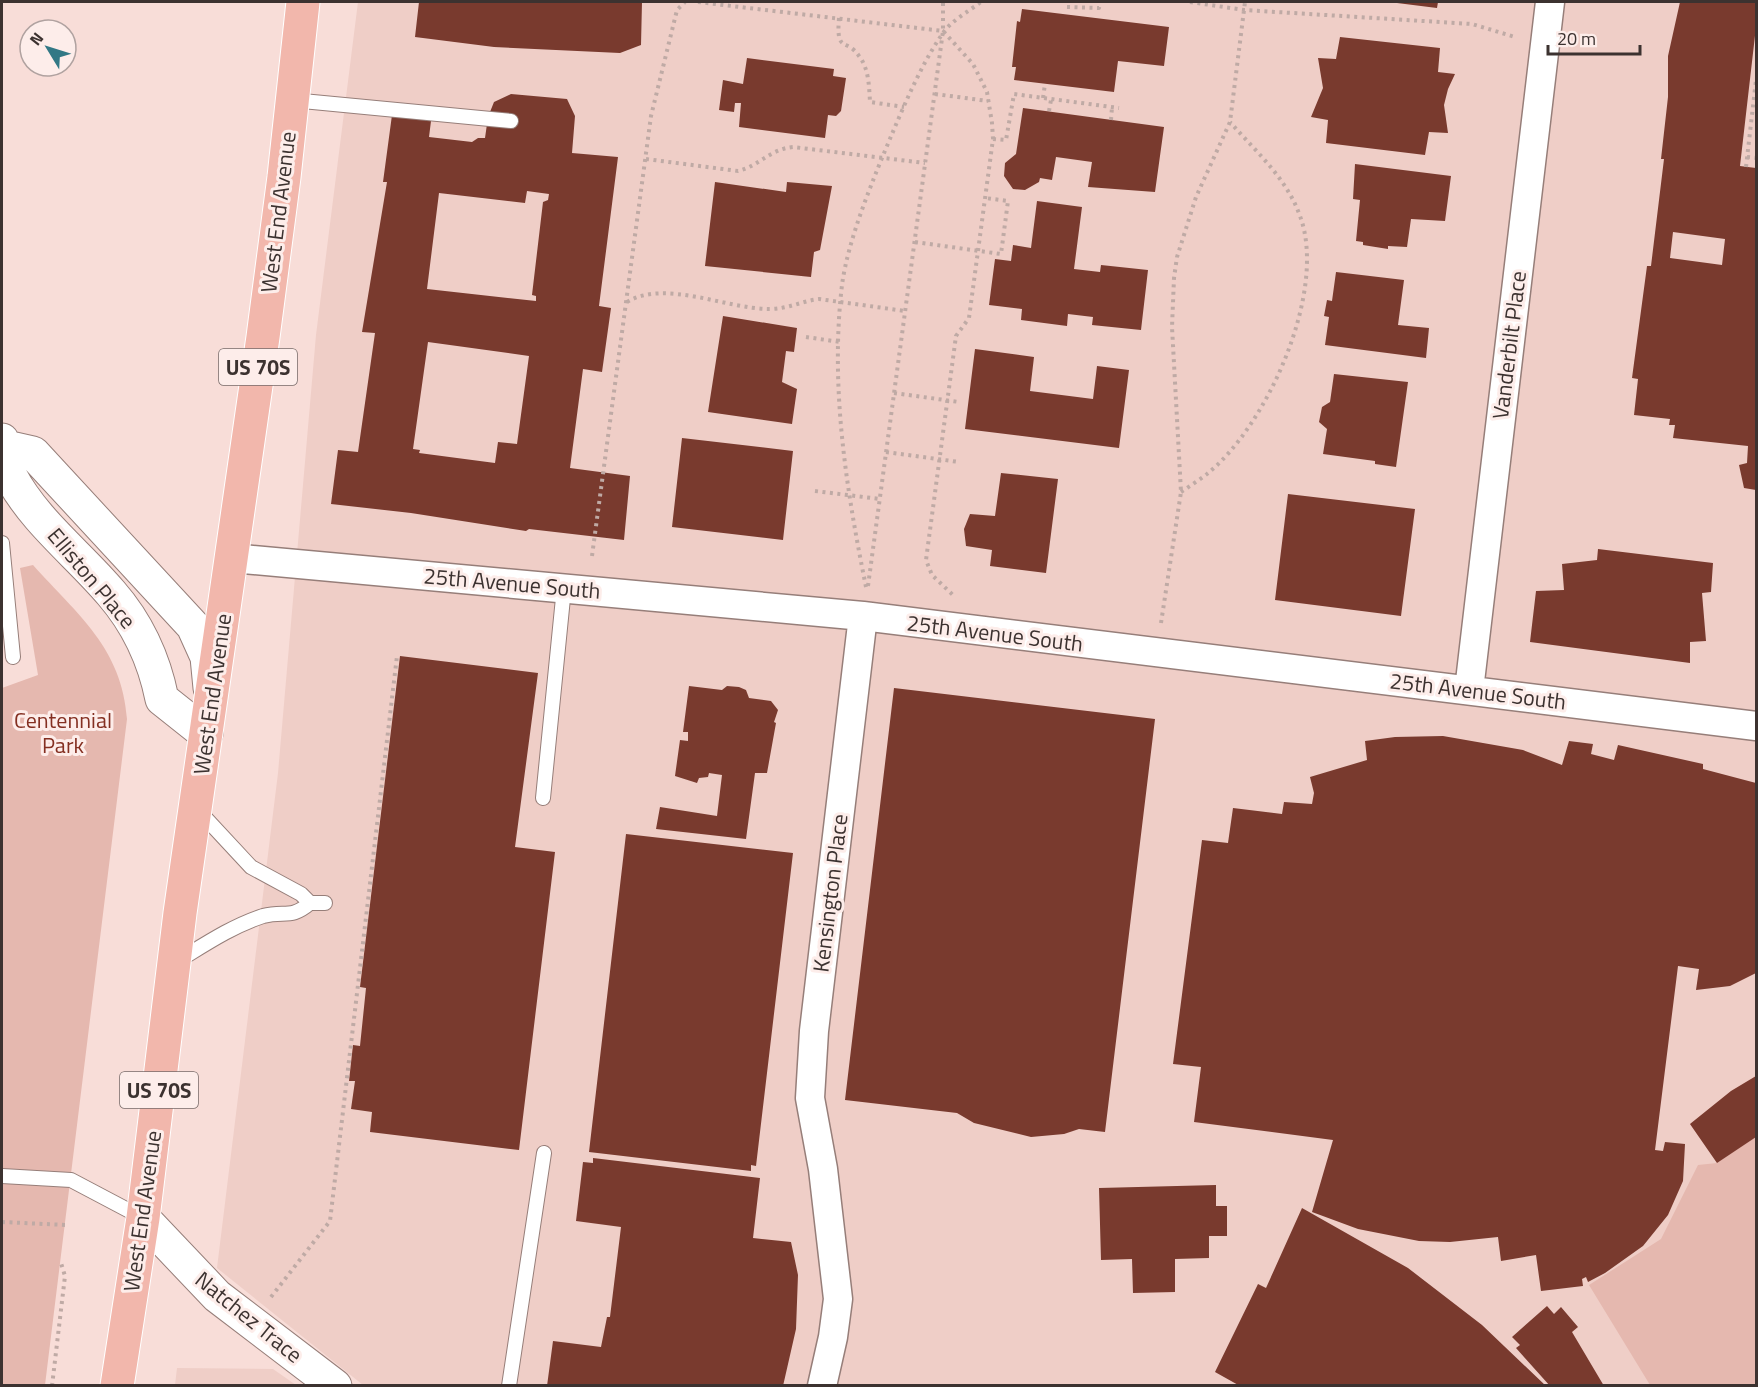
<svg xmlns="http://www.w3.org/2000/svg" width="1758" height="1387" viewBox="0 0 1758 1387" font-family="'Titillium Web',sans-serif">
<rect width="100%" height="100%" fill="#f8ddd8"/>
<path fill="#efcec7" d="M358,2h1398v1383h-1393l-146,-117 61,-495 38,-438z
M177,1368l96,1 23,16h-121z"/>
<path fill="#e5b8af" d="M33,565c45,50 89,83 94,154l-82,666h-43v-697l36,-13 -18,-107z
M1756,1076v309h-106l-61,-100 72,-46 37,-74 19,-2 -27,-39 41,-33z"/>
<path fill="#793a2e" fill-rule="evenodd" d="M419,2h223l-1,43 -21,8 -126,-6 -79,-10z
M1389,2h49l-1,6z
M1680,2h76v25l-16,139 16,2v322l-12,-2 -5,-23 8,-2 1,-17 -75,-8 2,-13h-6l1,-6 -36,-4 4,-36 -6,-1 15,-112h4l13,-107h-3l7,-62v-41zM1673,232l52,7 -3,26 -52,-7z
M1022,9l147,18 -5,39 -46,-5 -4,31 -100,-12 2,-13h-4l5,-46 3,1z
M1340,37l100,11 -2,24 17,2 -7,15 -4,16 4,28 -19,-1 -4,23 -99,-12 2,-23 -17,-3 12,-29 -5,-30 18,1z
M747,58l87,11 -1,7 13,2 -5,33 -5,5 -8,-1 -3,23 -86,-11 2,-24h-6l-1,9 -15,-2 4,-30 20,4z
M511,94l56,5 8,17 -3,37 46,4 -19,149 12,2 -9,64 -19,-3 -13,99 60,8 -6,64 -95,-11 -3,2 -115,-18 -80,-9 7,-54 20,2 17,-119 -13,-1 25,-150h-4l9,-67 39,6 -2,16 43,5 6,-4h7l3,-21 6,-15zM527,191l22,3 -1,6 -5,2 -11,93 4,1v5l-109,-12 12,-96 86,10zM428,342l101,14 -12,88 -19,-2 -3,21 -76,-10 1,-3 -7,-1z
M1023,108l141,19 -9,65 -67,-5 4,-25 -36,-5 -4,23 -12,-2 -1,4 -14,8 -12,-1 -9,-13 1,-13 11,-9z
M1355,164l96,12 -6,45 -34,-2 -4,28 -19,-1v3l-25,-4v-3l-7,-1 4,-41 -7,-1z
M715,182l71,10 1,-10 45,4 -12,64 -6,2 -3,25 -106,-11z
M1037,201l45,6 -8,62 26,3 1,-7 47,5 -7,60 -49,-5 1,-8 -25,-3 -1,12 -46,-6 1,-11 -33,-4 6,-46 16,2 2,-16 18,3z
M1336,272l68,8 -6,45 31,3 -3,30 -101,-13 4,-28 -5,-1 3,-16 5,1z
M723,316l74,12 -3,24 -8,-1 -4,31 15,7 -5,35 -84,-12z
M975,349l59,8 -4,34 63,8 4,-33 32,4 -10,78 -154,-19z
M1334,374l74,8 -12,85 -21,-3v-3l-52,-7 4,-25 -8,-7 3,-15 8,-5z
M682,438l111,13 -10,89 -111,-13z
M1001,473l57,6 -12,94 -56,-7 2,-16 -26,-4 -2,-17 6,-15 25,2z
M1288,494l127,15 -14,107 -126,-16z
M1598,549l115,14 -2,29 -9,1 4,48 -16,1v21l-160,-21 6,-51 28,-1 -2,-26 35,-4z
M400,656l138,17 -23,174 40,5 -36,298 -149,-18 2,-20 -21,-3 4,-28h-6l4,-36 7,1 6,-58 -6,-1z
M689,686l33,4 5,-4 12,1 7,3 3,8 22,3 7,9 -4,12 2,1 -9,50h-12l-9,66 -90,-10 4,-22 57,9 5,-41 -13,-2 -1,4 -9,1 -2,5 -22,-7 5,-36 8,1v-9h-5z
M894,688l261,31 -50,413 -26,-3 -15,5 -33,3 -57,-14 -17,-10 -112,-13z
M1443,736l80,14 39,15 7,-24 24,3 -2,10 23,6 4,-15 85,19v5l53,14v190l-26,13 -34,4 3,-21 -21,-3 -23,184 8,1 2,-9 20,2 -2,37 -15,34 -25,31 -38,27 -17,9 -2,-5 -4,2 1,7 -42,5 -5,-36 -35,6 -3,-24 -48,5 -31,-1 -61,-12 -46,-17 21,-72 -139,-18 7,-55 -28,-3 29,-224 26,3 5,-35 49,6 2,-12 28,2 2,-11 -4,-16 57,-17 -2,-19 30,-4z
M626,834l167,19 -37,313 -5,-1v6l-162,-19z
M1756,1076v61l-39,26 -27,-39 41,-33z
M593,1158l167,20 -7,60 38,4 7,33 -2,54 -13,57h-236l6,-45 48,6 6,-30h3l11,-90 -45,-6 7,-59 10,1z
M1216,1185v21h11v30h-18v22l-34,1v33l-42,1 -1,-34 -31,1 -2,-72z
M1302,1208l106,60 74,57 64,61h-306l-25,-14 43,-88 8,4z
M1547,1306l7,8 7,-7 17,20 -6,5 32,54h-54l-34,-38 4,-3 -8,-8z"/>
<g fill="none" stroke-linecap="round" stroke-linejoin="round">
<g stroke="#967e79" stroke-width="16">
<path id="service" d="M292,100l219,21
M2,543l11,114
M543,798l21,-210
M198,810l53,57 50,27 9,9
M176,962c28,-17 56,-36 87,-46 22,-6 27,4 47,-13h15
M2,1176l69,4 72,38
M509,1386l35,-233"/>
</g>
<g stroke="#967e79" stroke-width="31">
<path id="minor" d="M232,558l631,58 893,110
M1469,690l81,-688
M822,1386l11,-49 5,-38 -15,-130 -13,-71 4,-67 49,-415"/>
</g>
<g stroke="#967e79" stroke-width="35">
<path id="secondary" d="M2,440c1,11 2,25 8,35 24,46 68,79 101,118 27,31 43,66 51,106l44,35
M2,446l31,7 160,173 14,31 3,31
M143,1218l74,78 118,90"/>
</g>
<g stroke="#fff" stroke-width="35">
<path id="primary" d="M117,1386l26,-168 37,-305 83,-576 21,-160 19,-175"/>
</g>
<path stroke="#bfaaa5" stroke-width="4" stroke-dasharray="3 4.5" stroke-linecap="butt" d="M698,2l245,29 30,33 14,28 5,31 1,16 -24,179 -13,18 -30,224 6,15 22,21
M1190,2l54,8 228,14 43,13
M1067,7l32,1 1,-6
M839,18c-3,36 7,19 20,38 10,13 10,30 11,46l34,5
M935,94l53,7
M1043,98l2,-14
M1049,111l2,-11
M1111,120l1,-13
M993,139l13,1 8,-46 105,14
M1747,157l9,1
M646,159l92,12c21,-5 32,-22 55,-24l132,16
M1746,167l10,-87
M915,242l86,12 7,-53 -23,-3
M627,302c38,-23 100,7 142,7 19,0 33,-8 50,-10l86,12
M806,337l34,5
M894,393l65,9
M886,452l73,10
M815,491l65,8
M1181,492c9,-6 18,-12 26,-18 60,-48 121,-183 93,-258 -14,-39 -44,-64 -70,-94
M592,556l59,-440 26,-106 8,-8
M868,586l75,-555v-29
M866,587c-20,-99 -36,-201 -24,-302 6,-46 32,-108 50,-151 14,-33 30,-71 51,-101 8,-12 26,-22 38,-31
M1161,623l20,-131 -9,-165 2,-49 3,-21 19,-60 34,-75 15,-120
M2,1222l64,3
M271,1297l59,-76 67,-565
M52,1386l13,-110 -4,-13"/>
<use href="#service" stroke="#fff" stroke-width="14"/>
<use href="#minor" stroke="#fff" stroke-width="28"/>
<use href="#secondary" stroke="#fff" stroke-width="33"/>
<use href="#primary" stroke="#f2b7ac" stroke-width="33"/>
</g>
<g text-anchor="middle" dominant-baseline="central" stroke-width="6" stroke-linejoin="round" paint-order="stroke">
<g fill="#fdedea" stroke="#766a68" stroke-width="1.5">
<rect x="219" y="349" width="78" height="36" rx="4.5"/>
<rect x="120" y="1072" width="78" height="36" rx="4.5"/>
</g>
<g font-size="21" font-weight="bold" fill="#3c3230">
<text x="258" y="367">US 70S</text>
<text x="159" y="1090">US 70S</text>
</g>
<g font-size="22" fill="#3c3230" stroke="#fdedea">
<text transform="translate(278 212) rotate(-83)">West End Avenue</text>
<text transform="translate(1509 345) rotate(-83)">Vanderbilt Place</text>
<text transform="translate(92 578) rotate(50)">Elliston Place</text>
<text transform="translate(512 583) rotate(5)">25th Avenue South</text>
<text transform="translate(995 633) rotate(7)">25th Avenue South</text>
<text transform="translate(1478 691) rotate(7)">25th Avenue South</text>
<text transform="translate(212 694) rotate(-82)">West End Avenue</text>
<text transform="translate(830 893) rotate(-83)">Kensington Place</text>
<text transform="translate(142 1211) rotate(-82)">West End Avenue</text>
<text transform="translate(249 1317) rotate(39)">Natchez Trace</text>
</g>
<g font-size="22" fill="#842f21" stroke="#fdedea">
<text x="63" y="720">Centennial<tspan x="63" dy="25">Park</tspan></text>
</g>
</g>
<rect width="1758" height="1387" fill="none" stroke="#3c3230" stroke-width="6"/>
<g transform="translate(48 48) rotate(308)"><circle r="28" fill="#fdedea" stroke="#b0a2a0" stroke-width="1.5"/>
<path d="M0-4.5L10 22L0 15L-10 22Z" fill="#327885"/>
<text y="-9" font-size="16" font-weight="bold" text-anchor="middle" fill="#3c3230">N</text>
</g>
<path d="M1548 45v9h92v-9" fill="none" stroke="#3c3230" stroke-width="3"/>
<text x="1557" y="45" font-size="18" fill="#3c3230" stroke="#fdedea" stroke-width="4.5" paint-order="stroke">20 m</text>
</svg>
